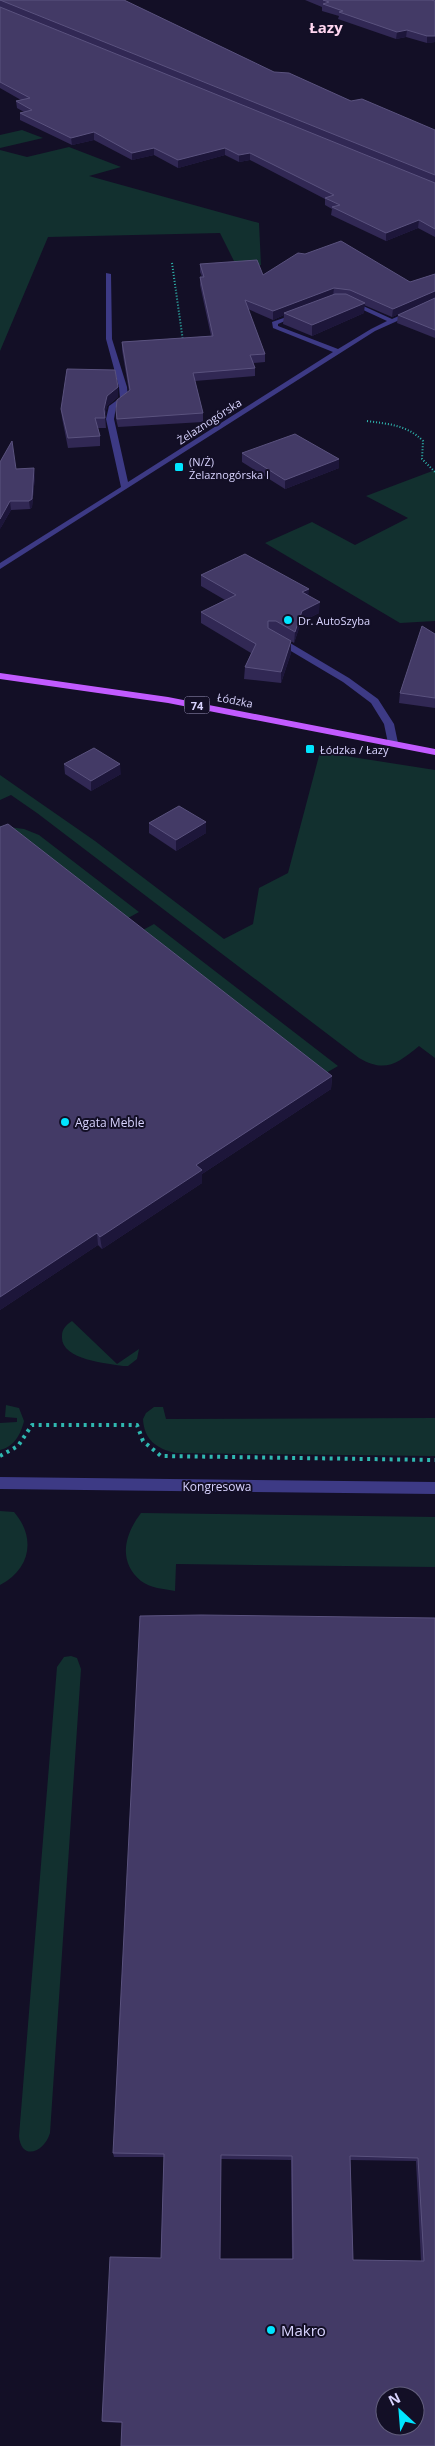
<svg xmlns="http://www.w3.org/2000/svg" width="435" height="2446" viewBox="0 0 435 2446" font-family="'Open Sans',sans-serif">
<rect width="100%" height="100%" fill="#130f26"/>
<path fill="#12302f" d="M22,130l21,8 -43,10v-13z
M69,147l52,20 -32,9 170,47 2,42 -24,2 -17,-34 -172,4 -48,114v-201l27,7z
M435,470v151l-35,2 -135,-80 47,-21 43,23 53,-27 -42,-22z
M320,752l115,18v288l-16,-12c-22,18 -34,27 -60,12l-322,-245 -26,-18 -11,5v-25l95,66 129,98 29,-15 6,-36 29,-15z
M0,826l24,3 15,6 100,77 -20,11 -119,-82z
M154,924l184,142 -12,7 -183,-143z
M72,1321l45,43 22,-15 -2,10 -9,7h-5c-16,-3 -63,-6 -61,-30 0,-7 4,-11 10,-15z
M6,1405l13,3 5,13c-3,13 -10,26 -24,29v-27l17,-1v-4l-12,-1z
M154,1407h9l3,12 269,-1v38l-259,-3c-19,-4 -32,-13 -33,-34l3,-6z
M0,1511l14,1c22,25 17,57 -14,73z
M141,1513l294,4v50l-259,-3 -1,27c-11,-2 -25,-3 -34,-10 -24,-20 -16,-47 0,-68z
M71,1656l6,2 4,11 -31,464c-6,20 -29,28 -31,3l38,-469 7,-10z"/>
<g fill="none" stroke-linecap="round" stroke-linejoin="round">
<path stroke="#2fb8b0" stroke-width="2" stroke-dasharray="1 2" stroke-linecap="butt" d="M172,263l11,78
M367,421c22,3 40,4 56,20l-1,18 13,13"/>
<path stroke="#2fb8b0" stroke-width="4" stroke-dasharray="3 4.5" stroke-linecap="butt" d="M0,1456l18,-10 14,-21h105l6,16 18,15 274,4"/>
<path fill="#3d3a85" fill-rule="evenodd" d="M106,273l5,1 1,65 15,48 1,12 -12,8 -2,12 14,63 205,-130 -60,-24 -1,-6 29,-10v2l-23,10v2l60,23 33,-20 16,-8 -41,-19v-2h4l42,19 43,-19v4l-60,27 -375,238v-6l121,-76 -15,-68 3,-13 11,-8 -1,-11 -13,-48z
M274,637h6l69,41 29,21 16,25 4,19 -2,2h-6l-2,-2 -4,-19 -13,-21 -28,-21 -69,-41z
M0,1477l435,5v12l-435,-5z"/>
<path fill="#c25bff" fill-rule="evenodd" d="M0,673l168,24 267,52v6l-267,-52 -168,-24z"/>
</g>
<path fill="#312854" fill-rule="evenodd" d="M0,0l274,72 77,29 84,29v107l-17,-9 -32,13 -55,-26 1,-6 -7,-4v-6l-75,-39 -11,2 -14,-7 -47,13 -24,-13 -22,5 -38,-20 -22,5 -52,-25v-7l4,-1 -7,-4 -1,-7 5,-1 -21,-12z
M305,0h130v42l-8,1 -21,-6 -10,2 -58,-20 1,-3 -17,-5v-4z
M200,264l63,11 147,7 25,-8v64l-38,-15 1,-8 33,-15 -39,17 -28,-12v8l-52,23 -29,-12 1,-9 -11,5 -25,-11 17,45v8l-12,1 2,5v8l-60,5 8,32v9l-85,5 -2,-8v-9l13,-19 -7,-41v-8l89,-6 -11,-51v-8h2l-2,-5z
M118,397l-11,9 -2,9 1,13h-8l2,8v10l-32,2 -6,-30 -1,-9z
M242,453l97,15 -54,21 -43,-27z
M16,469l19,7 -3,31 -2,2 -19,1 -11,19z
M201,575l107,20 11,18 -18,9 -7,21 -3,-2v12l-10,30 -37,-4 1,-12 6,-14 -50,-30v-11l24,-12 -24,-14z
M435,634v74l-36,-5 1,-10z
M64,764l57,10 -30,17 -26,-17z
M206,822v11l-30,18 -27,-18v-10z
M0,827l332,249 -1,13 -129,85v9l-100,66 -4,-4 -98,65z
M435,1618v828l-313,-23 -19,-1 -1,-1 59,-163 3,-101h-50l-1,-4zM221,2159l70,1 1,99h-72zM350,2160l66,1 5,100 -68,-1z"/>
<path fill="#1d163a" d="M407,30l-1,7 -10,2 1,-7z
M427,36h8v6l-8,1z
M94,132v8l-22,5 -1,-7z
M154,148v7l-22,5v-7z
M225,148v7l-47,13v-8z
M250,153v7l-11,2v-7z
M419,220l-1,8 -32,13v-8z
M334,288l-1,8 -49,17v2l-11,5v-9z
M435,291v7l-43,19 1,-8z
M365,303l-1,10 -52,23v-11z
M118,387v10l-11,9 -3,13v-10l3,-13z
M339,459v9l-54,21v-9z
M34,468l1,8 -3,31 -2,2 -1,-8z
M10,501l1,9 -11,19v-10z
M309,589l-1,11 -6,-8z
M320,602l-1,11 -18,9 -7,21 1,-11 7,-21z
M291,641v12l-10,30v-11z
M120,764l1,10 -30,17v-10z
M206,822v11l-30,18v-11z
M332,1076l-1,13 -129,85v9l-100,66 -2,-12 96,-72z
M97,1233l1,12 -98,65v-13z"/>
<path fill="#433a66" stroke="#5a527e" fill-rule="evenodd" d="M0,0h124l150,72 15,1 62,28 11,-2 73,31v45z
M323,0h108l4,1v35h-8l-20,-6 -10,2 -58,-20 4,-1 -20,-7 6,-2z
M0,7l435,176v46l-16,-9 -33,13 -54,-26 8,-2 -15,-7 9,-3 -84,-42 -11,2 -14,-7 -47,12 -24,-12 -22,5 -38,-21 -23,6 -51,-25 12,-3 -16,-9 14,-3 -30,-16z
M341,241l69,41 25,-8v17l-42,18 -43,-19 -16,-2 -61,23 -28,-11 20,54 -15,1 5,13 -62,5 10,40 -86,6 -1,-9 1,-10 13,-10 -8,-48 91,-6 -13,-59h4l-4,-13 57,-4 6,15 35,-22 7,1z
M335,294h11l19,9 -53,22 -28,-12z
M435,298v32l-37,-15z
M67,369l48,1 3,17 -11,9 -3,13 1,9h-10l5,18 -32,2 -7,-29z
M295,434l44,25 -54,21 -43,-27z
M12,441l4,28 18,-1 -2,31 -3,2h-19l-10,18v-57z
M245,554l64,35 -7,3 18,10 -18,9 -7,21 -19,-11h-8v7l23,13 -10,31 -36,-5 11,-23 -55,-32 35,-17 -35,-20z
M422,626l13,8v64l-35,-5z
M94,748l26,16 -29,17 -27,-17z
M179,806l27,16 -30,18 -27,-17z
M8,824l324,252 -136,89 6,5 -102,67 -3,-4 -97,64v-470z
M201,1615l234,3v828h-314l1,-24 -20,-1 8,-164 51,1 3,-104 -51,-1 27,-537zM221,2155l71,1 1,103h-73zM350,2156l68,2 6,103 -71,-1zM385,2396h30v30h-30z"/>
<g fill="#00e5ff" stroke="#130f26" stroke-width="2">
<rect x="174" y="462" width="10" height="10" rx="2.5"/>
<circle cx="288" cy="620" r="5"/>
<rect x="305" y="744" width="10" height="10" rx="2.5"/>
<circle cx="65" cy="1122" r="5"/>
<circle cx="271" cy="2330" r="5"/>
</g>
<g text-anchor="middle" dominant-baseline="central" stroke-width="4" stroke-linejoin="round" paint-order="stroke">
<g font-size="11" fill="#d9d4ff" stroke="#130f26">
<text transform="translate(209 421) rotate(-33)">Żelaznogórska</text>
<text transform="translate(235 700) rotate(11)">Łódzka</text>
</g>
<g font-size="11" fill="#d9d4ff" stroke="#130f26" text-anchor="start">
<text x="189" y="461">(N/Ż)<tspan x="189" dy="13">Żelaznogórska I</tspan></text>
<text x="298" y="620">Dr. AutoSzyba</text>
<text x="320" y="749">Łódzka / Łazy</text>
</g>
<rect fill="#130f26" stroke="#9e99be" stroke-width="1" x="184.5" y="696.5" width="25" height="17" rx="4"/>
<g font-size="11" font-weight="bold" fill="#d9d4ff">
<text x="197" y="705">74</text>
</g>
<g font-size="12" fill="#d9d4ff" stroke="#130f26" text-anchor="start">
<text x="75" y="1122">Agata Meble</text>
</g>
<g font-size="12" fill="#d9d4ff" stroke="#130f26">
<text x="217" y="1486">Kongresowa</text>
</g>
<g font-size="15" font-weight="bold" fill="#ffd6f0" stroke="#130f26">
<text x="326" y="27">Łazy</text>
</g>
<g font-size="15" fill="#d9d4ff" stroke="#130f26" text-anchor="start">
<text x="281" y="2330">Makro</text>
</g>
</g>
<g transform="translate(400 2411) rotate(334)"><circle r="24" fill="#130f26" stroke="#625e7d"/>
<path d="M0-4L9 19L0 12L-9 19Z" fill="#00e5ff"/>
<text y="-8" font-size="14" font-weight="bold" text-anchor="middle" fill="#d9d4ff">N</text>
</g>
</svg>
